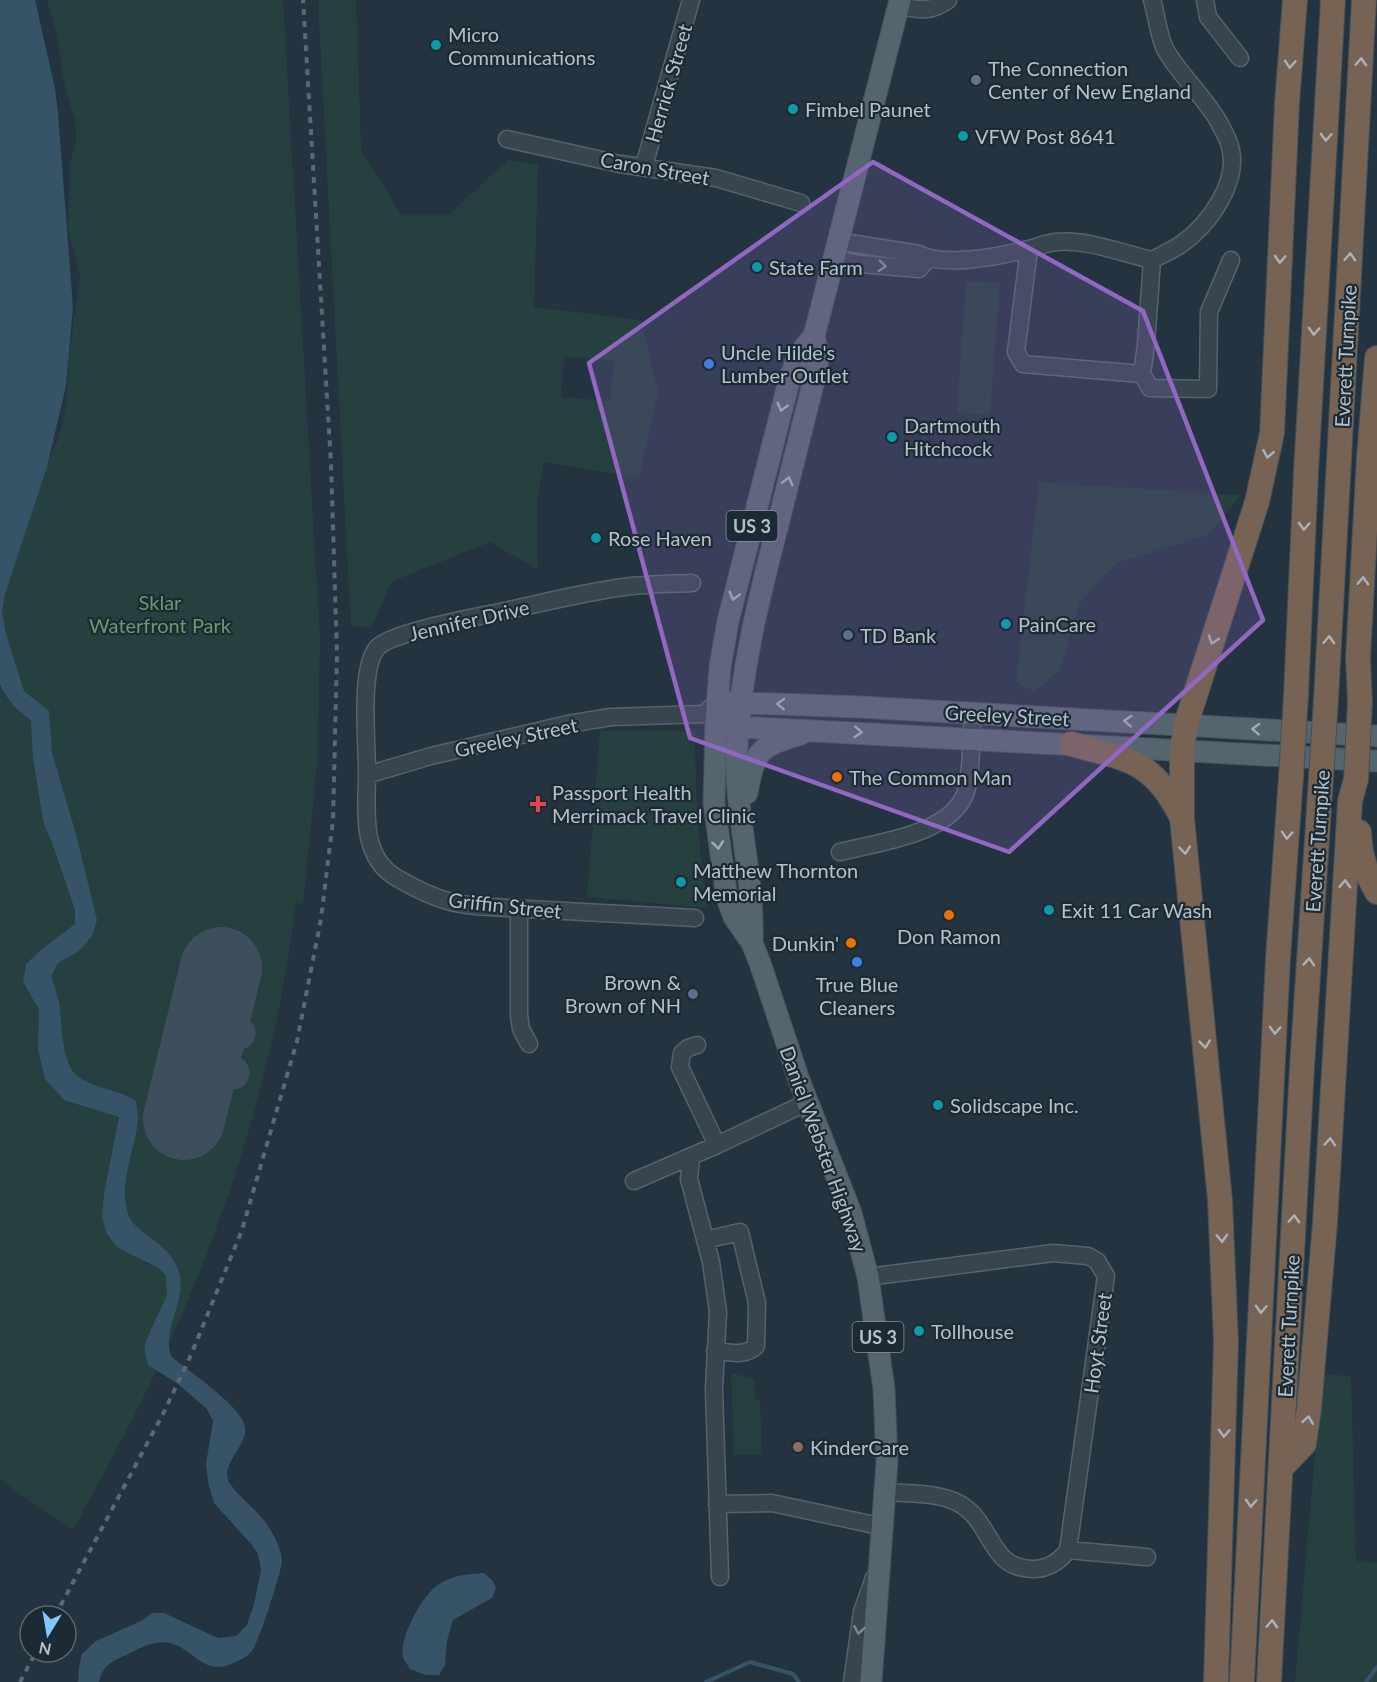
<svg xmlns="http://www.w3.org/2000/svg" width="1377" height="1682" viewBox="0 0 1377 1682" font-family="Lato,sans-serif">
<rect width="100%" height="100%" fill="#233440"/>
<path fill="#25403f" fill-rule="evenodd" d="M47,0h236l37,640 -3,126 -14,139 -7,-3c-19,160 -67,313 -135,459 -27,58 -58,113 -88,169l-73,-50v-924l58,-116 8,-34 3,-49 11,-80 -12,-49 2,-65 6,-22 -1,-22 -9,-26 -10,-62z
M318,0h38l5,150 40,64h48l59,-54 30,5 -4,142 107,13 17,72 -19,86 -95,-16 -7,42 1,66 -48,-28 -99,40 -19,46 -21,-2zM564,356l50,5 -4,40 -49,-4z
M966,281l34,2 -10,132 -33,-3z
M1039,482l202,13 -33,40 -91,28 -37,39 -20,68 -25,22 -19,-10z
M600,731h95c0,59 3,119 13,177l-121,-11z
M731,1373l23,6 1,20 5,1 2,54 -28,1z
M1322,1374l29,2 5,185 21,2v119h-82z"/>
<path fill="#365367" d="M0,0h35l20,88 3,25 15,194 -7,79 -19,81 -42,127 -3,18 4,22 18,57 25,20 3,42 24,81 21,86 -5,16 -13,15 -21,12 -7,13c3,8 6,18 8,27 3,18 2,58 17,72 17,14 42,14 60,26 1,6 2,13 2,19 -3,32 -20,61 -10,94 6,20 46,29 52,62 5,28 -18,52 -9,80 16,14 72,51 74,71 3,19 -25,36 -16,55 6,11 26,27 34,37 8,10 18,28 19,41 0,11 -23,82 -30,91 -5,6 -12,9 -19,12 -34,17 -43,-27 -78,-20 -9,1 -20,8 -29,12 -16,7 -22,10 -27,27h-21l1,-15 3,-13 14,-13 45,-20 11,-8h12l54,25 18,-2 11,-11 7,-21 7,-34 -3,-16 -7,-10 -37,-41 -6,-21 -2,-18 7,-43 -6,-12 -29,-25 -30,-19 -3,-11v-11l22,-48 -1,-19 -7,-8 -41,-20 -11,-14 -5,-16 2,-24 15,-77 -55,-17 -19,-21 -7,-30 1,-39 -16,-28 3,-18 16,-15 33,-25v-14l-21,-62 -11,-27 -10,-64 -2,-37c-15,-10 -23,-19 -31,-36z
M484,1573l8,7 4,8 -4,10 -39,22 -6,21 -2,24 -6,10h-13l-16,-6c-2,-4 -6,-8 -7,-12 -4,-20 20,-63 36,-73 14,-9 29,-10 45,-11z"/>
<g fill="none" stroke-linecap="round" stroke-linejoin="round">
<path stroke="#365367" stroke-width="4" d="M706,1682l44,-20 43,12 6,8
M1366,1682l11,-15"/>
<path stroke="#3e4f5c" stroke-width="33" d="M207,1025l32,8
M198,1064l35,9"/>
<path stroke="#3e4f5c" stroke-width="82" d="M184,1119l37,-151"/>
<g stroke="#55636d" stroke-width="19">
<path id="minor" d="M1205,0l3,17 32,41
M899,6c21,4 31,7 49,-6
M507,139l113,25 96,14 85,25
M644,166l47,-166
M837,241l82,13c23,13 79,3 105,-4 11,-2 21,-7 32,-8 32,-3 65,11 96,18 10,-5 19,-9 28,-15 29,-20 62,-65 49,-102 -3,-8 -8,-17 -12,-24 -15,-25 -38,-45 -52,-70 -7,-15 -8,-33 -13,-49
M1029,249l-13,103 7,12 119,10
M833,259l27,5 59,5 9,-10
M1152,260l-6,85 -4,29 8,14 58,1 1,-77 22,-52
M692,583c-23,1 -45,1 -68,4 -39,5 -77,15 -115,23 -26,6 -115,21 -131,37 -20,20 -10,103 -11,133 -1,35 -5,78 30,98 17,10 35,19 54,24 22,6 53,5 77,7 55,3 111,6 167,9
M367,775l64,-19 137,-32 43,-7 93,-3 13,-12
M840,852c39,-10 116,-18 127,-64 5,-23 4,-52 6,-75
M519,908v107l2,14 8,15
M697,1045l-9,3 -6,5 -2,14 37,78 91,-43
M691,1158l-2,21 22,83 7,50 -4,77 6,188
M634,1181l83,-36
M705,1240l35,-8 17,71 -1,43c-11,11 -27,6 -41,5
M868,1277l185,-24 35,3 9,5 9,15 -38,274c-9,12 -20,19 -35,19 -44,0 -40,-46 -73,-65 -21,-12 -50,-10 -74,-12
M717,1504l55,-1 112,24
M1068,1550l79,7
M852,1682l10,-70 12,-34"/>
</g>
<g stroke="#44515b" stroke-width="23">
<path id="major" d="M717,702l143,5 517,29
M716,724l23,3 638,34
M747,793c8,-44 12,-46 54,-59
M752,943c3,-67 -19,-133 -15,-200 4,-73 22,-145 40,-215 13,-54 27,-107 40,-160l1,-15 -4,-17
M871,1682l16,-220 -3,-73 -16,-112 -17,-64 -52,-133 -39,-117 -8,-20 -18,-26 -7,-19 -13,-95 2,-79 4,-57 8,-46 62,-244 10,-24 14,-17 86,-336"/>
</g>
<g stroke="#42505a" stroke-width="26">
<path id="highway" d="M1296,695l10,-223 27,-472
M1326,699l38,-699
M1360,702l-2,-44 11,-201 8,-99
M1071,744c56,15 82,16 110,72
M1359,832c1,22 6,41 18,60
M1281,1468l23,-24 5,-35 16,-186 25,-422 6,-22
M1216,1682l10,-340 -6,-142 -38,-382v-68l4,-26 71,-222 15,-69 15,-330 8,-103
M1242,1682l36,-724 13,-181
M1269,1682l33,-615 19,-289"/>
</g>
<use href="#minor" stroke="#37454f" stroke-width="16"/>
<use href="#major" stroke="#55656f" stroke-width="21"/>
<use href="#highway" stroke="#766354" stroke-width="24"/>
<path stroke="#596a77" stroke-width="4" stroke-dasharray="6 6" stroke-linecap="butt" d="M55,1616l109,-204 27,-57 51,-125 55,-189 24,-122 12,-99 4,-166 -6,-190 -28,-464
M20,1682l16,-30"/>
<g stroke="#42505a" stroke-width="26" stroke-linecap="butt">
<path id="highway-bridge" d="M1291,777l5,-82
M1321,778l5,-79
M1356,779l4,-77"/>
</g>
<use href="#highway-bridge" stroke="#766354" stroke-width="24"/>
</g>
<defs><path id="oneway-chevron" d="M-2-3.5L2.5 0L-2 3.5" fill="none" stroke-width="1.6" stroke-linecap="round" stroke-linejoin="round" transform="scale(1.5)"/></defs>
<g stroke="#abb2b8">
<use href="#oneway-chevron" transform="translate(1361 62) rotate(-87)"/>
<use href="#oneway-chevron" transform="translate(1290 64) rotate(94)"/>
<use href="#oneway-chevron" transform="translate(1326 137) rotate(93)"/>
<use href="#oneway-chevron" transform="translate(1350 257) rotate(-87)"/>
<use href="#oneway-chevron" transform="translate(1280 259) rotate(93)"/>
<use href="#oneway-chevron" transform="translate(1314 331) rotate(93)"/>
<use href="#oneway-chevron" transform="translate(1268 454) rotate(101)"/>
<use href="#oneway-chevron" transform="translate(1304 526) rotate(93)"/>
<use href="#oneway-chevron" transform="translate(1363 581) rotate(-87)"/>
<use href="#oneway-chevron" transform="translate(1213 640) rotate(108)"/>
<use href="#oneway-chevron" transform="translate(1329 640) rotate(-87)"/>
<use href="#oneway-chevron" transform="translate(1287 835) rotate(94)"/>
<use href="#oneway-chevron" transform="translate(1185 850) rotate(84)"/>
<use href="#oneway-chevron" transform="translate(1345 884) rotate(-87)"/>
<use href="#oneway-chevron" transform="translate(1309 962) rotate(-86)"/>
<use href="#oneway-chevron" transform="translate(1275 1030) rotate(93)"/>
<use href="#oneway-chevron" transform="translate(1205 1044) rotate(84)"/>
<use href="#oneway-chevron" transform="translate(1330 1142) rotate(-86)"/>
<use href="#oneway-chevron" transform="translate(1294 1219) rotate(-87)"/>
<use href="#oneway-chevron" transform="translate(1222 1238) rotate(88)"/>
<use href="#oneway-chevron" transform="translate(1261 1309) rotate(93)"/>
<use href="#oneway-chevron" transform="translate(1308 1420) rotate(-81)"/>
<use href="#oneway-chevron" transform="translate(1224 1433) rotate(92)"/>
<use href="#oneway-chevron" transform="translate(1251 1503) rotate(93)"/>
<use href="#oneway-chevron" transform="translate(1272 1624) rotate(-87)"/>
</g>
<g stroke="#7c8993">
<use href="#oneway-chevron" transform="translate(882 266) rotate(6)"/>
<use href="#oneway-chevron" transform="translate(859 1630) rotate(100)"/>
</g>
<g stroke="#a1aeb8">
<use href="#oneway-chevron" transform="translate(782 407) rotate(105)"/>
<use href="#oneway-chevron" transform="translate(788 481) rotate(-76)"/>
<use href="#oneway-chevron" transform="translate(734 596) rotate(104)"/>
<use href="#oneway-chevron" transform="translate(781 704) rotate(-178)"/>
<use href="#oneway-chevron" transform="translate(1128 721) rotate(-177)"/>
<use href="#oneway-chevron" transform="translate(1256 729) rotate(-177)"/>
<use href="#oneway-chevron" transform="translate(858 732) rotate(3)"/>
<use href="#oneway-chevron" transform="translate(718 845) rotate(83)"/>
</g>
<path fill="#9267c3" fill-opacity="0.2" stroke="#9267c3" stroke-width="4.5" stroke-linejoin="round" d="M873,162l270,149 120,309 -254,232 -319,-114 -101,-375z"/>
<g fill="#0f9aa8" stroke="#1c2a34" stroke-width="2">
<circle cx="436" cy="45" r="6"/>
<circle cx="793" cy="109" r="6"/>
<circle cx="963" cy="136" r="6"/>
<circle cx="757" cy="267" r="6"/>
<circle cx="892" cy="437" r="6"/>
<circle cx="596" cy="538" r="6"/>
<circle cx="1006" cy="624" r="6"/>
<circle cx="681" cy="882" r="6"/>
<circle cx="1049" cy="910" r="6"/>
<circle cx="938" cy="1105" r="6"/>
<circle cx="919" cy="1331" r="6"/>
</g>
<circle fill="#6b7280" stroke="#1c2a34" stroke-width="2" cx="976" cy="80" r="6"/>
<g fill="#3f7fe0" stroke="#1c2a34" stroke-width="2">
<circle cx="709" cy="364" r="6"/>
<circle cx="857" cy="962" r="6"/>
</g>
<g fill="#5c6f8a" stroke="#1c2a34" stroke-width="2">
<circle cx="848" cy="635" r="6"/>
<circle cx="693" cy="994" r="6"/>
</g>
<g fill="#e8710a" stroke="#1c2a34" stroke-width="2">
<circle cx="837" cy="777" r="6"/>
<circle cx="949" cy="915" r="6"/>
<circle cx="851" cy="943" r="6"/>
</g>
<path fill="#e0444e" stroke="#1c2a34" stroke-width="2" d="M535 795h6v6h6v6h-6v6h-6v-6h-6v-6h6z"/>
<circle fill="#8d6e63" stroke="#1c2a34" stroke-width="2" cx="798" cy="1447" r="6"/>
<g text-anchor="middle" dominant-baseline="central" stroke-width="4.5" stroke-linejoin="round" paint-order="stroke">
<g fill="#1c2a34" stroke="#86939d" stroke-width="1.5">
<rect x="726.5" y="511" width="51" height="30" rx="4.5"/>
<rect x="852.5" y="1322" width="51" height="30" rx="4.5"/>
</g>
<g font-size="18" font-weight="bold" fill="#b4c0ca">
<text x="752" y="526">US 3</text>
<text x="878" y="1337">US 3</text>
</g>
<g font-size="20" fill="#b4c0ca" stroke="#1c2a34" text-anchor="start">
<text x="448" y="34">Micro<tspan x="448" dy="23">Communications</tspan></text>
<text x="988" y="68">The Connection<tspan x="988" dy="23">Center of New England</tspan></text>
<text x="805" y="109">Fimbel Paunet</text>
<text x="975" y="136">VFW Post 8641</text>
<text x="769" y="267">State Farm</text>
<text x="721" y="352">Uncle Hilde's<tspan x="721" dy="23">Lumber Outlet</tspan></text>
<text x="904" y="425">Dartmouth<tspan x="904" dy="23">Hitchcock</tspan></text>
<text x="608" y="538">Rose Haven</text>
<text x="1018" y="624">PainCare</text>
<text x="860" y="635">TD Bank</text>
<text x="849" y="777">The Common Man</text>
<text x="552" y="792">Passport Health<tspan x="552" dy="23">Merrimack Travel Clinic</tspan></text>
<text x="693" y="870">Matthew Thornton<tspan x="693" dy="23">Memorial</tspan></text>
<text x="1061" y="910">Exit 11 Car Wash</text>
<text x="949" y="936" text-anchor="middle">Don Ramon</text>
<text x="839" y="943" text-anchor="end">Dunkin'</text>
<text x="681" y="982" text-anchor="end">Brown &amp;<tspan x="681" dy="23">Brown of NH</tspan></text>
<text x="857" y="984" text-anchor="middle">True Blue<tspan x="857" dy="23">Cleaners</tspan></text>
<text x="950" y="1105">Solidscape Inc.</text>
<text x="931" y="1331">Tollhouse</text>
<text x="810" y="1447">KinderCare</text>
</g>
<g font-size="20" fill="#b4c0ca" stroke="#1c2a34">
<text transform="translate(668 83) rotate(-74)">Herrick Street</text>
<text transform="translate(655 168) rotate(10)">Caron Street</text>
<text transform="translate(1345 356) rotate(-87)">Everett Turnpike</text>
<text transform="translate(469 620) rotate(-13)">Jennifer Drive</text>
<text transform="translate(1007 715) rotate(3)">Greeley Street</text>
<text transform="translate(516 737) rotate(-12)">Greeley Street</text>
<text transform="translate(1317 841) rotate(-86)">Everett Turnpike</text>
<text transform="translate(505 905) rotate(6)">Griffin Street</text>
<text transform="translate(824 1149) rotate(70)">Daniel Webster Highway</text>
<text transform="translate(1288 1326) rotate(-87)">Everett Turnpike</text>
<text transform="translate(1097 1343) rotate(-82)">Hoyt Street</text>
</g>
<g font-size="20" fill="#699c6d" stroke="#1c2a34">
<text x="160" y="602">Sklar<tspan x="160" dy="23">Waterfront Park</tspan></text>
</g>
</g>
<g transform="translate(48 1634) rotate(191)"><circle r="28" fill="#1c2a34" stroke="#596670" stroke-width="1.5"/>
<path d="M0-4.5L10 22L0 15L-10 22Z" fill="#86c7fd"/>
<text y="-9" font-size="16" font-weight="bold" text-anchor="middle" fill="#b4c0ca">N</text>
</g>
</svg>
